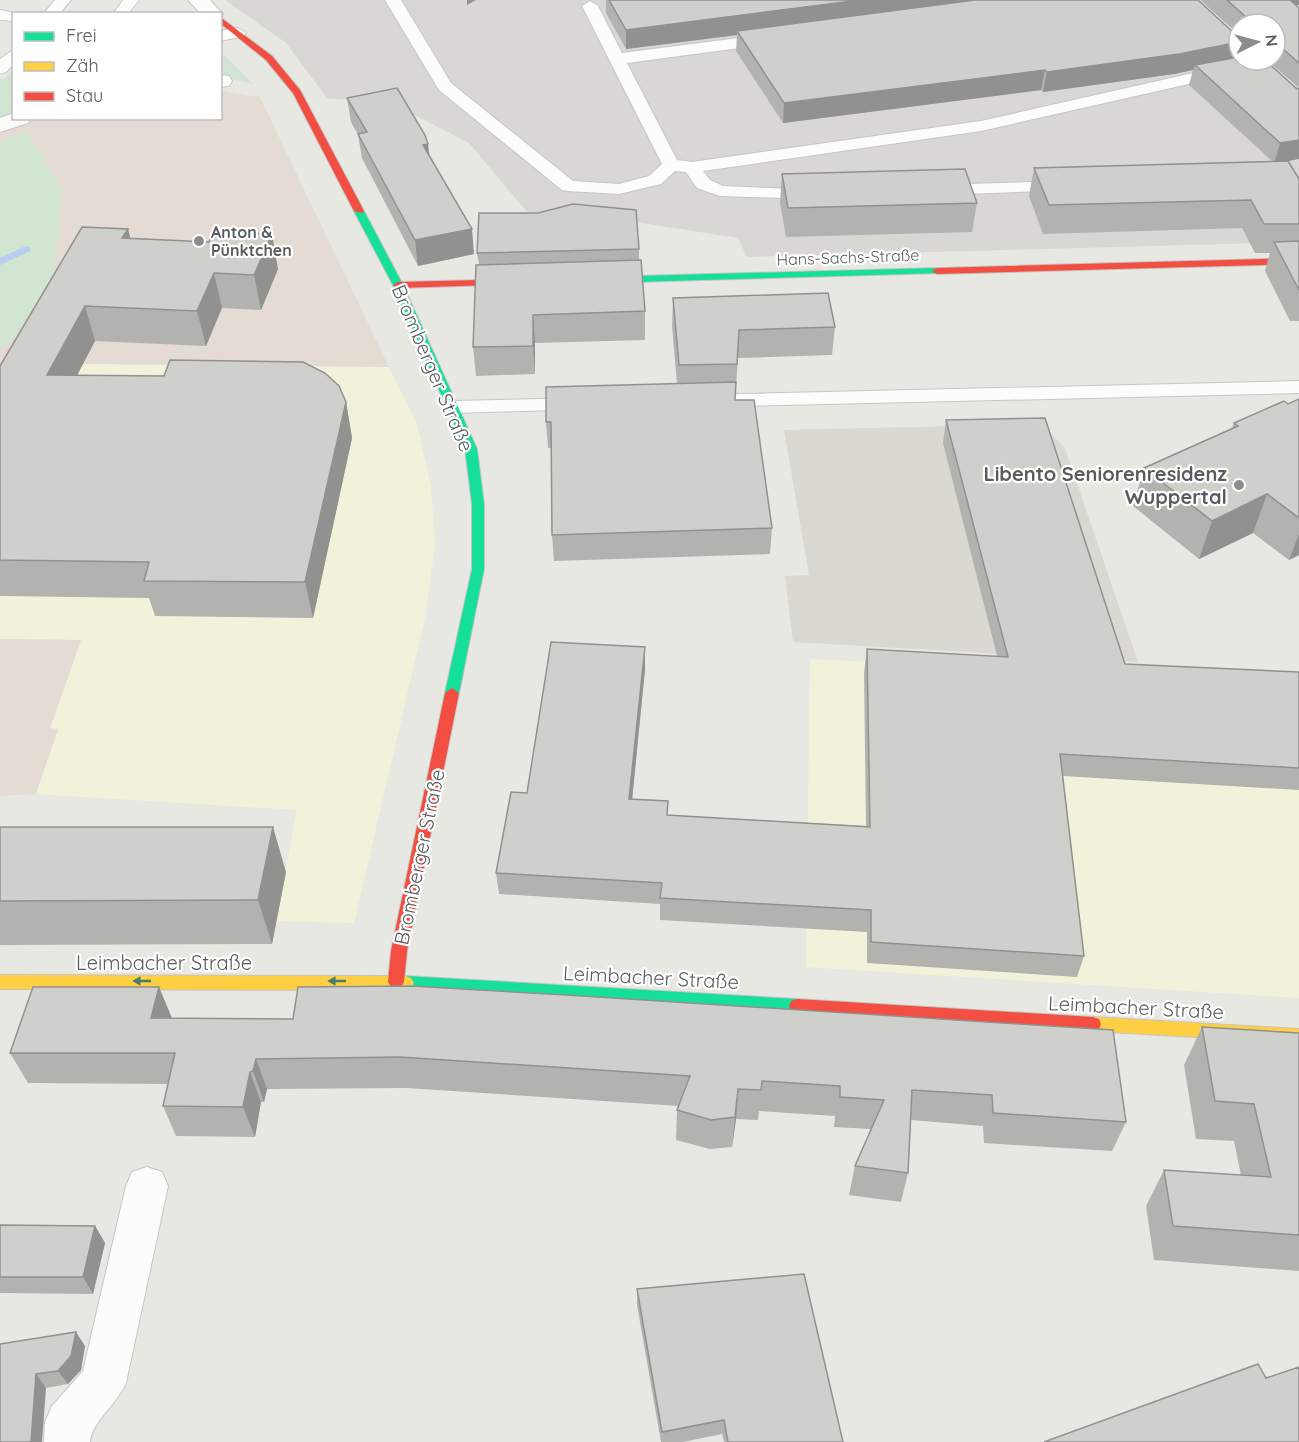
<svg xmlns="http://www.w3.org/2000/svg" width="1299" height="1442" viewBox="0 0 1299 1442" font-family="Quicksand,sans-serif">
<rect width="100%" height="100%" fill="#e8e8e3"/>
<path fill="#f2f2db" d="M0,363l389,4 28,57 14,63 4,57 -9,69 -72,310 -78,-2 21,-111 -261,-16 22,-64 -8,-1 31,-89 -81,-1z
M810,659l489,24v315l-493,-31z"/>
<path fill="#d8d7d3" d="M225,0h930l144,132v110l-552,15 -9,-19 -115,-18 -85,5 -69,-82 -76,-39 -66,-6 -41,-55z"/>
<path fill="#d9d8d1" d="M1040,424l25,24 73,214 -345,-20 -8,-66 24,-1 -25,-145z"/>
<path fill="#e5dbd5" d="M221,91l39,6 129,270 -389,-4v-233l33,-12h187z
M0,639l81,1 -31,88 8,1 -22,65 -36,2z"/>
<path fill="#d1e5d2" d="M221,56h4l28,28 -32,-7z
M13,70v47l-13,5v-43h4z
M27,132l36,59 -10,87 -33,54 -20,17v-208z"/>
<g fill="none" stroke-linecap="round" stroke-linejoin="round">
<path fill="#b7cdf2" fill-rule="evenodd" d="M26,246l4,1v4l-30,14v-7z"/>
<g stroke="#c6c6c5" stroke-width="2">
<path id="lane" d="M55,0h16l-12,14h-16z
M123,0h16l-11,14h-15z
M385,0h16l50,83 122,98 46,3 30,-8 13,-12 -80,-158 8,-5 8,5 24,47 148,-19 8,5 -8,5 -143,19 50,97 15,2 289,-41 243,-55 8,5 -8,5 -243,55 -278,40 7,9 13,6 96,4 3,4 -9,5 -93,-3 -23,-8 -11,-16 -11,-1 -14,13 -42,10 -51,-3 -6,-1 -123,-100z
M0,10l20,4h-6v7l-14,-1z
M238,28l8,5 -2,3 -24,5v-10z
M14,49v15l-8,8 -6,2v-15z
M1065,181l6,1 3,4 -3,4 -134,5 -9,-5 9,-5z
M1299,381v12l-598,14 -7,-1 -3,-5 3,-5 7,-1z
M580,398l7,1 4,5 -4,5 -133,4 -7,-1 -4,-5 4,-5 7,-1z"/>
</g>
<g stroke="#c6c6c5" stroke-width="2">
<path id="street" d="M188,0h22l13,14 -3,4v-4h-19z
M220,75l9,1 3,5 -3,5 -9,1z
M14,113v5h17l-3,5 -28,9v-14z
M147,1167l15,5 6,14 -42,197c-9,21 -35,40 -36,59h-46l1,-20 7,-16 31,-35 43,-185 6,-14z"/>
</g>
<g stroke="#c4c4c4" stroke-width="2">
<path id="fast" d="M359,208l5,3 39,74 74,164 7,55v65l-25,124 -7,5 -7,-5 27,-124v-65l-7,-55 -72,-164 -39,-74z
M937,268l5,3 -1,2 -342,10 -5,-3 5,-3z
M406,976l391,23 6,2 2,5 -2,5 -6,2 -391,-23 -5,-2 -3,-5 3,-5z"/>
</g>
<g stroke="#c4c4c4" stroke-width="2">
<path id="slow" d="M0,975l406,1 5,2 3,5 -3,5 -5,2 -406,-1z
M1093,1017l206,12v14l-206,-12 -6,-2 -2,-5 2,-5z"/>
</g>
<g stroke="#c4c4c4" stroke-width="2">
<path id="jam" d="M220,17l52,39 28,34 64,121 -2,2 -8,-2 -61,-118 -27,-33 -46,-37z
M1299,258v6l-362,10 -5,-3 5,-3z
M520,279l4,1v4l-126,4 -5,-3 5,-3z
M452,688l7,5 -52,258 -3,31 -3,5 -5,2 -5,-2 -3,-5 3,-31 54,-258z
M797,999l296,18 6,2 2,5 -2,5 -6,2 -296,-18 -6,-2 -2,-5 2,-5z"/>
</g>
<use href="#lane" fill="#fcfcfb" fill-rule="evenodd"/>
<use href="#street" fill="#fcfcfb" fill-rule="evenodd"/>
<use href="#fast" fill="#16e098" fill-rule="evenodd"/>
<use href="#slow" fill="#ffcf43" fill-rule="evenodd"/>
<use href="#jam" fill="#f24e42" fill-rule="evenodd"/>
</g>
<path fill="#b2b2af" d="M606,0h592l41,60h26l23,101 11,18v142h-9l-25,-50 5,-18h-15l-13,-25 -199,6 -14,-38 5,-28 238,-7 -83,-76 4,-15 -19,4 -131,18 -2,-2 -258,33 -47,-72 1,-16 -111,14 -20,-36z
M1200,0h99v5h-3l3,3v80l-32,-28h8v-36h-36v11z
M347,98l83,59 44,97 -56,12 -56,-108 -4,-23 -7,-13z
M782,174l195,29 -5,29 -186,5 -6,-34z
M128,229l2,10 148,30 -17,41 -39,-2 -16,38 -111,-5 -18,34 269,27 6,36 -39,180 -158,-2 -6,-18 -149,-2v-230z
M639,249v11l6,51v29l-110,3v31l-59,2 -3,-29 6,-83 -2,-11z
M673,298l162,29 -3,28 -94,3 -3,42 37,128 -2,26 -216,7 -2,-26v-87h-4l-2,-26 131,-38 -5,-58z
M1299,399v156l-10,5 -36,-27 -54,26 -66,-53 11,-38 88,-40 2,-5 54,-19z
M946,420l179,244 174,8v118l-236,-14 21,180 -7,21 -210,-14v-31l-207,-12v-16l-161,-10 -3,-21 149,-204 -13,130 36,16 198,11 -2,-154 3,-23 130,7 -54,-213z
M0,827l286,45 -14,72 -272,1z
M566,995l560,127 -14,29 -128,-8 -1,-17 -72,-6 -3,53 -7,29 -52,-7 6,-29 16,-37 -37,-2 1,-11 -76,-5 -1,9 -22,-1 -4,28 -22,2 -34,-9 1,-30 2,-4 -273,-18 -139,1 -3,13h-3l-6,35 -79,-1 -13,-30 5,-22 -140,-1 -18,-30 162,-35 121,1z
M1202,1027l97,6v238l-145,-11 -8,-54 18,-36 77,5 -7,-34 -38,-2 -12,-74z
M0,1225l95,1 10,17 -12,51 -93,-1z
M637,1289l206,153h-119l-2,-8 -39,8h-22l-24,-137z
M0,1344l85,2 -4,24 -13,14 -22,4z"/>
<path fill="#91918f" d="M467,0h9l-9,5z
M860,0h137l-260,31v4l-111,14v-19z
M1273,0h26v5l-29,3z
M1239,42v18l-44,5 -2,5 -19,4 -131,18 4,-20z
M1045,70l-4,20 -258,33 1,-20z
M1299,140v19l-25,5 6,-21z
M428,144l3,25 -8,-24z
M128,229l9,35 -15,-26z
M472,229l2,25 -56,12 -3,-26z
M272,234l6,35 -17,41 -7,-35z
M214,273l8,35 -16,38 -9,-35z
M85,306l10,35 -36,69 -12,-35z
M533,315l2,28v31l-2,-28z
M346,402l6,36 -39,180 -8,-36z
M1267,494l-14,39 -54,26 13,-38z
M1299,534v21l-10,5z
M645,647v22l-15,152 -1,-22z
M273,827l13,45 -14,72 -14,-44z
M159,987l13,31h-21z
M256,1059l11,30 -3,13 -11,-31z
M250,1072l11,30 -6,35 -12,-30z
M738,1089l-2,30 -4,28 3,-30z
M95,1226l10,17 -12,51 -10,-17z
M76,1332l9,14 -4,24 -13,14 -10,-13z
M36,1374l10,14 -4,54h-11z"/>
<path fill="#cfcfcc" stroke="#91918f" stroke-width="1.5" d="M609,0h251l-234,30z
M975,0h223l38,35h3v7l-60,12 -132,18 -2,-2 -261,33 -47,-72z
M1227,0h63l9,8v55l-24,-21v-18h-29v-7z
M1239,57v3h26l31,28 3,1v51l-19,3 -85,-78z
M397,88l28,47 3,9 -5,1 49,84 -57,11 -57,-106 9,-2 -20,-34z
M1288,161l11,18v45h-35l-13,-24 -202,5 -15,-37z
M965,169l12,34 -189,5 -6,-34z
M573,204l63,6 3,39 -162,4 2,-40h59z
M82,227l46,2 -6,9 87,4 4,-10 59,2 -18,41 -40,-2 -17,38 -112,-5 -38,69 117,1 6,-16 133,2 22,11 14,13 7,16 -41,180 -161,-1 5,-19 -149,-2v-194z
M1299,241v49l-25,-48z
M641,260l4,51 -112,4v31l-60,1 3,-82z
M828,293l7,34 -96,3 -2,34 -58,1 -6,-67z
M736,382l-1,18h19l18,128 -220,7 -1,-113h-5v-35z
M1299,399v119l-32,-24 -55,27 -68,-53 94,-42 -4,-3 50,-22 4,3z
M1045,418l80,246 174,8v96l-239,-14 24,202 -213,-14v-32l-211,-12 2,-15 -166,-10 15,-81 16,1 24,-151 94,5 -16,152 39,2 -1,14 203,12 -3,-178 141,8 -62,-237z
M0,827h273l-15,73 -258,1z
M411,986l155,9 547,35 13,92 -133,-9 -1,-18 -80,-5 -4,83 -53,-7 29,-66 -44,-3v-11l-78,-5 -1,9 -23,-1 -3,28 -24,3 -34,-10 13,-34 -290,-19 -144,2 -3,12 -3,1 -7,35 -80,-1 12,-53h-165l23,-66h126l-8,31 142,1 5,-32z
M1202,1027l97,6v202l-126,-9 -9,-56 107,7 -17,-73 -39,-3z
M0,1225l95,1 -12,51h-83z
M804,1274l39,168h-115l-4,-22 -62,12 -25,-143z
M76,1332l-5,24 -13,15 -22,3 -5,68h-31v-98z
M1258,1364l8,14 33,-11v75h-255z"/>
<defs><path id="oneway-solid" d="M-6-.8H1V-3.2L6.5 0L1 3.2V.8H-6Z" transform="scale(1.5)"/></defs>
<g fill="#487c6e">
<use href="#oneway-solid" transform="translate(142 981) rotate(180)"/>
<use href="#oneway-solid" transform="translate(337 981) rotate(-180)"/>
</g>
<g fill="#8b8c8e" stroke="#fff" stroke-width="2">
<circle cx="199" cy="241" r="6"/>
<circle cx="1239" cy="485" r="6"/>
</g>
<g text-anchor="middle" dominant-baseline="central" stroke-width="4.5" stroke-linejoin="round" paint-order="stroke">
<g font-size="16" font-weight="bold" fill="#595b60" stroke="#fff" text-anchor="start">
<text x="211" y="232">Anton &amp;<tspan x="211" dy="18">Pünktchen</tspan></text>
</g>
<g font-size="16" fill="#595b60" stroke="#fff">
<text transform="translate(848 257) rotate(-2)">Hans-Sachs-Straße</text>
</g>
<g font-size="20" fill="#595b60" stroke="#fff">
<text transform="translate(433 368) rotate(67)">Bromberger Straße</text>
<text transform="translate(419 857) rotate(-78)">Bromberger Straße</text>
<text x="164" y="962">Leimbacher Straße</text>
<text transform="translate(651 977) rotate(3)">Leimbacher Straße</text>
<text transform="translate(1136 1007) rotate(3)">Leimbacher Straße</text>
</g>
<g font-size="20" font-weight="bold" fill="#595b60" stroke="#fff" text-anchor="end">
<text x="1227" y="473">Libento Seniorenresidenz<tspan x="1227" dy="23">Wuppertal</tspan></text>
</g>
</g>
<rect x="12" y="12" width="210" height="108" fill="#ffffff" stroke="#bdbdbf" stroke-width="1.5"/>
<rect x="24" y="32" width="30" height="9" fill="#16e098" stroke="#bdbdbf" stroke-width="1.5"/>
<text x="66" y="42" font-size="18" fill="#595b60">Frei</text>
<rect x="24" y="62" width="30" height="9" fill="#ffcf43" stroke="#bdbdbf" stroke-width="1.5"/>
<text x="66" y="72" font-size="18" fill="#595b60">Zäh</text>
<rect x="24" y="92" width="30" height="9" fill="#f24e42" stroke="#bdbdbf" stroke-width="1.5"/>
<text x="66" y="102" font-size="18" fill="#595b60">Stau</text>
<g transform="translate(1257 42) rotate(84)"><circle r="28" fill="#ffffff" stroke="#bdbdbf" stroke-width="1.5"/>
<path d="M0-4.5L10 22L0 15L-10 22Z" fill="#8b8c8e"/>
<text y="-9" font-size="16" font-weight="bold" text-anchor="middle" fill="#595b60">N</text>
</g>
</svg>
